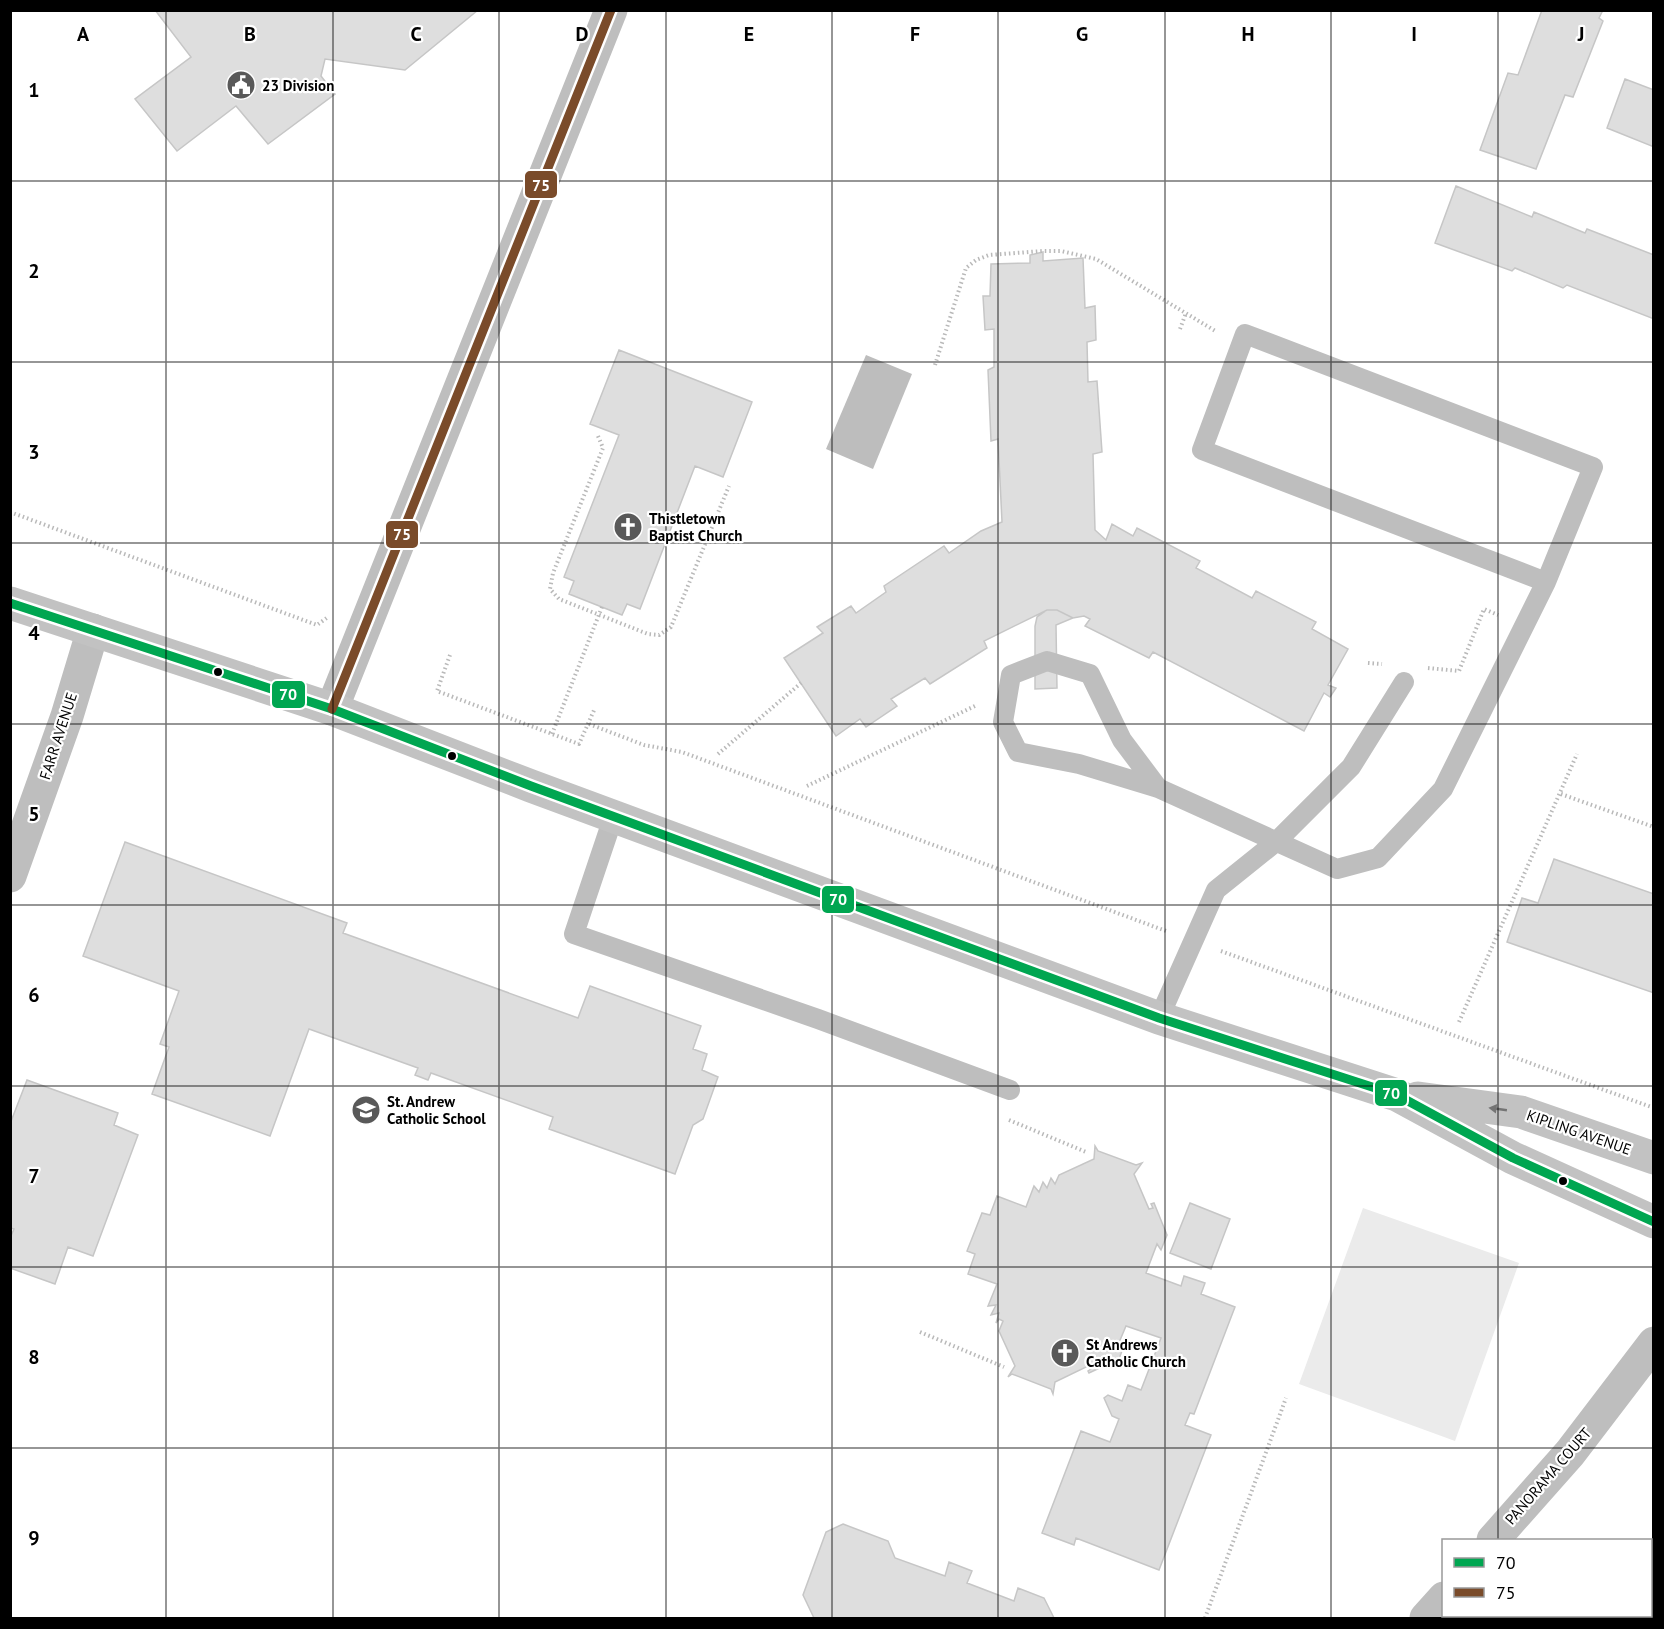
<svg xmlns="http://www.w3.org/2000/svg" width="1664" height="1629" viewBox="0 0 1664 1629" font-family="'PT Sans',sans-serif">
<rect width="100%" height="100%" fill="#fff"/>
<path fill="#ebebeb" d="M1363,1208l156,55 -64,178 -156,-57z"/>
<path fill="#bdbdbd" d="M866,355l46,19 -39,95 -47,-20z"/>
<path fill="#dedede" stroke="#c6c6c6" stroke-width="1.5" d="M155,10h323l-73,60 -80,-11 -4,17 14,18 -67,50 -32,-38 -59,45 -42,-52 56,-42z
M1542,10h61l-4,8 4,3 -30,76 -8,-2 -29,74 -56,-19 28,-77 10,2z
M1625,79l29,11v57l-47,-19z
M1456,186l76,31 2,-5 51,21 2,-4 67,26v64l-87,-34 -4,3 -48,-20 -3,3 -77,-28z
M1043,252v9l40,-3 2,50 10,-2 1,34 -9,2 1,40 9,-1 5,71 -9,2 2,76 11,10 6,-16 21,12 4,-8 63,33 -4,7 56,30 4,-7 60,31 -4,7 36,20 -20,36 8,3 -6,9 -6,-4 -20,38 -151,-79 -4,6 -64,-32 5,-7 -6,-3 -11,2 -16,-8h-10l-63,31 3,7 -57,36 -5,-6 -34,21 6,7 -31,21 -6,-8 -24,17 -52,-78 39,-25 -6,-6 34,-21 5,7 30,-21 -2,-6 60,-40 5,7 32,-22 21,-9 -4,-83 -7,2 -3,-71 6,-3v-38l-9,1 -2,-34h7l1,-32 39,-1v-8z
M619,350l133,52 -29,75 -28,-11 -55,143 -13,-5 -5,11 -53,-21 5,-13 -10,-4 55,-142 -29,-11z
M1047,610h10l16,8 -17,7 1,63 -22,1v-63l2,-9z
M125,842l222,81 -4,10 235,85 12,-32 111,40 -8,23 14,5 -5,16 16,7 -15,42 -10,6 -18,49 -126,-45 4,-12 -122,-44 -3,7 -13,-5 3,-7 -109,-39 -39,107 -118,-42 17,-47 -9,-3 19,-53 -96,-35z
M1554,859l100,35v99l-147,-51 15,-44 16,5z
M27,1080l91,33 -4,12 24,10 -45,121 -25,-9 -13,37 -45,-16v-30l4,-9 -4,-1v-104z
M1095,1146l3,5 38,14 6,-2 -8,11 15,35 4,-1 -2,-4 3,-1 13,32 -6,15 -4,-6 -11,29 35,13 3,-10 21,7 -4,11 34,13 -41,107 -4,-1 -5,12 26,10 -52,135 -83,-32 -2,7 -32,-12 39,-102 29,11 9,-23 -7,-3 -8,-18 4,-3 14,6 6,-16 13,5 20,-52 -35,-12 -8,19 3,1 4,-3 -6,16 -30,14 -1,-2 3,-2 -1,-4 -35,17 -2,12 -2,-5 -39,-15 -4,3 7,-11 -16,-35 4,-10 -4,-2 -3,4 3,-10 -8,2 5,-10 -8,1 9,-22 -29,-10 7,-20 -8,-3 15,-38 8,2 7,-19 29,11 8,-21 5,6 4,-10 4,6 4,-10 4,6 4,-9 35,-16z
M1190,1203l40,16 -19,50 -41,-16z
M843,1524l45,17 7,17 50,18 4,-14 23,9 -5,12 47,18 4,-13 26,10 10,20h-240l-11,-23 23,-63z"/>
<g fill="none" stroke-linecap="round" stroke-linejoin="round">
<path stroke="#b9b9b9" stroke-width="4" stroke-dasharray="1.5 3" stroke-linecap="butt" d="M1180,329l6,-16
M935,365l31,-97 10,-8 13,-5 54,-4h18l35,8 121,73
M598,436l5,12 -50,125 -3,16 9,10 89,35 11,1 12,-8 58,-141
M10,512l307,113 11,-8
M450,655l-13,36 142,53 16,-36
M1368,663l14,1
M1428,668l31,3 25,-62 14,6
M589,724l55,21 38,7 484,179
M552,734l50,-127
M718,754l83,-71
M807,786l170,-81
M1561,794l93,33
M1221,951l433,157
M1459,1022l118,-268
M1009,1120l77,32
M920,1332l84,35
M1205,1618l81,-220"/>
<path stroke="#bebebe" stroke-width="20" d="M1158,788l-36,-48 -32,-66 -43,-13 -36,14 -8,47 15,30 61,12 79,24 179,81 41,-11 65,-69 103,-207 47,-115 -348,-133 -43,116 344,132
M614,815l-40,119 244,85 192,71
M1159,1018l57,-128 61,-49 74,-74 53,-85"/>
<path stroke="#bebebe" stroke-width="33" d="M332,709l279,-699
M10,876l57,-160 26,-86
M1493,1540l77,-87 84,-110
M1426,1618l18,-20"/>
<path stroke="#c2c2c2" stroke-width="33" d="M10,603l322,106 199,77 628,232 238,77 116,63 141,64
M1418,1098l103,14 133,46"/>
<g stroke="#fff" stroke-width="14">
<path id="bus-1" d="M10,603l322,106 199,77 628,232 238,77 116,63 141,64"/>
</g>
<g stroke="#fff" stroke-width="14">
<path id="bus-2" d="M332,709l279,-699"/>
</g>
<use href="#bus-1" stroke="#00a651" stroke-width="9"/>
<use href="#bus-2" stroke="#7a4b2a" stroke-width="9"/>
</g>
<defs><path id="oneway-solid" d="M-6-.8H1V-3.2L6.5 0L1 3.2V.8H-6Z" transform="scale(1.5)"/></defs>
<use fill="#747474" href="#oneway-solid" transform="translate(1498 1109) rotate(-172)"/>
<path fill="none" stroke="#000" stroke-width="1.5" stroke-opacity="0.55" d="M166,10v1608M333,10v1608M499,10v1608M666,10v1608M832,10v1608M998,10v1608M1165,10v1608M1331,10v1608M1498,10v1530M10,181h1644M10,362h1644M10,543h1644M10,724h1644M10,905h1644M10,1086h1644M10,1267h1644M10,1448h1644M1498,1616v2"/>
<defs>
<g id="civic-disc" transform="scale(1.5)"><circle r="9.5" fill="#595959" stroke="#fff"/><path d="M-.6-6.5H3V-4.5H.6V-3L4-1V1h2V6H-6V1h2V-1L-.6-3ZM-1.2 2.5V6h2.4V2.5Z" fill="#fff"/></g>
<g id="church-disc" transform="scale(1.5)"><circle r="9.5" fill="#595959" stroke="#fff"/><path d="M-1.2-6h2.4v3.5h3.3v2.4h-3.3V6h-2.4V-.1h-3.3v-2.4h3.3Z" fill="#fff"/></g>
<g id="school-disc" transform="scale(1.5)"><circle r="9.5" fill="#595959" stroke="#fff"/><path d="M0-5L7-2L0 1L-7-2ZM-4 1L0 2.5L4 1V4Q0 6-4 4Z" fill="#fff"/></g>
</defs>
<g fill-rule="evenodd">
<use href="#civic-disc" x="241" y="85"/>
<use href="#church-disc" x="628" y="527"/>
<use href="#school-disc" x="366" y="1110"/>
<use href="#church-disc" x="1065" y="1353"/>
</g>
<g fill="#000" stroke="#fff" stroke-width="2">
<circle cx="218" cy="672" r="5"/>
<circle cx="452" cy="756" r="5"/>
<circle cx="1563" cy="1181" r="5"/>
</g>
<g text-anchor="middle" dominant-baseline="central" stroke-width="4.5" stroke-linejoin="round" paint-order="stroke">
<g font-size="15" font-weight="bold" fill="#000" stroke="#fff" text-anchor="start">
<text x="262" y="85">23 Division</text>
<text x="649" y="518">Thistletown<tspan x="649" dy="17">Baptist Church</tspan></text>
<text x="387" y="1101">St. Andrew<tspan x="387" dy="17">Catholic School</tspan></text>
<text x="1086" y="1344">St Andrews<tspan x="1086" dy="17">Catholic Church</tspan></text>
</g>
<g font-size="15" fill="#000" stroke="#fff">
<text transform="translate(58 736) rotate(-72)">FARR AVENUE</text>
<text transform="translate(1579 1132) rotate(19)">KIPLING AVENUE</text>
<text transform="translate(1548 1476) rotate(-49)">PANORAMA COURT</text>
</g>
</g>
<g font-size="20" text-anchor="middle" font-weight="bold" fill="#000" stroke="#fff" stroke-width="4.5" stroke-linejoin="round" paint-order="stroke">
<text x="83" y="41">A</text>
<text x="250" y="41">B</text>
<text x="416" y="41">C</text>
<text x="582" y="41">D</text>
<text x="749" y="41">E</text>
<text x="915" y="41">F</text>
<text x="1082" y="41">G</text>
<text x="1248" y="41">H</text>
<text x="1414" y="41">I</text>
<text x="1581" y="41">J</text>
<text x="34" y="97">1</text>
<text x="34" y="278">2</text>
<text x="34" y="459">3</text>
<text x="34" y="640">4</text>
<text x="34" y="821">5</text>
<text x="34" y="1002">6</text>
<text x="34" y="1183">7</text>
<text x="34" y="1364">8</text>
<text x="34" y="1545">9</text>
</g>
<g stroke="#fff" stroke-width="2">
<rect x="524" y="170" width="34" height="29" rx="6" fill="#7a4b2a"/>
<rect x="385" y="520" width="34" height="29" rx="6" fill="#7a4b2a"/>
<rect x="271" y="680" width="35" height="29" rx="6" fill="#00a651"/>
<rect x="821" y="885" width="34" height="29" rx="6" fill="#00a651"/>
<rect x="1374" y="1079" width="34" height="28" rx="6" fill="#00a651"/>
</g>
<g font-size="16" text-anchor="middle" font-weight="bold" fill="#fff">
<text x="541" y="191">75</text>
<text x="402" y="540">75</text>
<text x="288" y="700">70</text>
<text x="838" y="905">70</text>
<text x="1391" y="1099">70</text>
</g>
<rect width="1664" height="1629" fill="none" stroke="#000000" stroke-width="24"/>
<rect x="1442" y="1539" width="210" height="78" fill="#ffffff" stroke="#999999" stroke-width="1.5"/>
<rect x="1454" y="1558" width="30" height="9" fill="#00a651" stroke="#999999" stroke-width="1.5"/>
<text x="1496" y="1569" font-size="18" fill="#000000">70</text>
<rect x="1454" y="1588" width="30" height="9" fill="#7a4b2a" stroke="#999999" stroke-width="1.5"/>
<text x="1496" y="1599" font-size="18" fill="#000000">75</text>
</svg>
